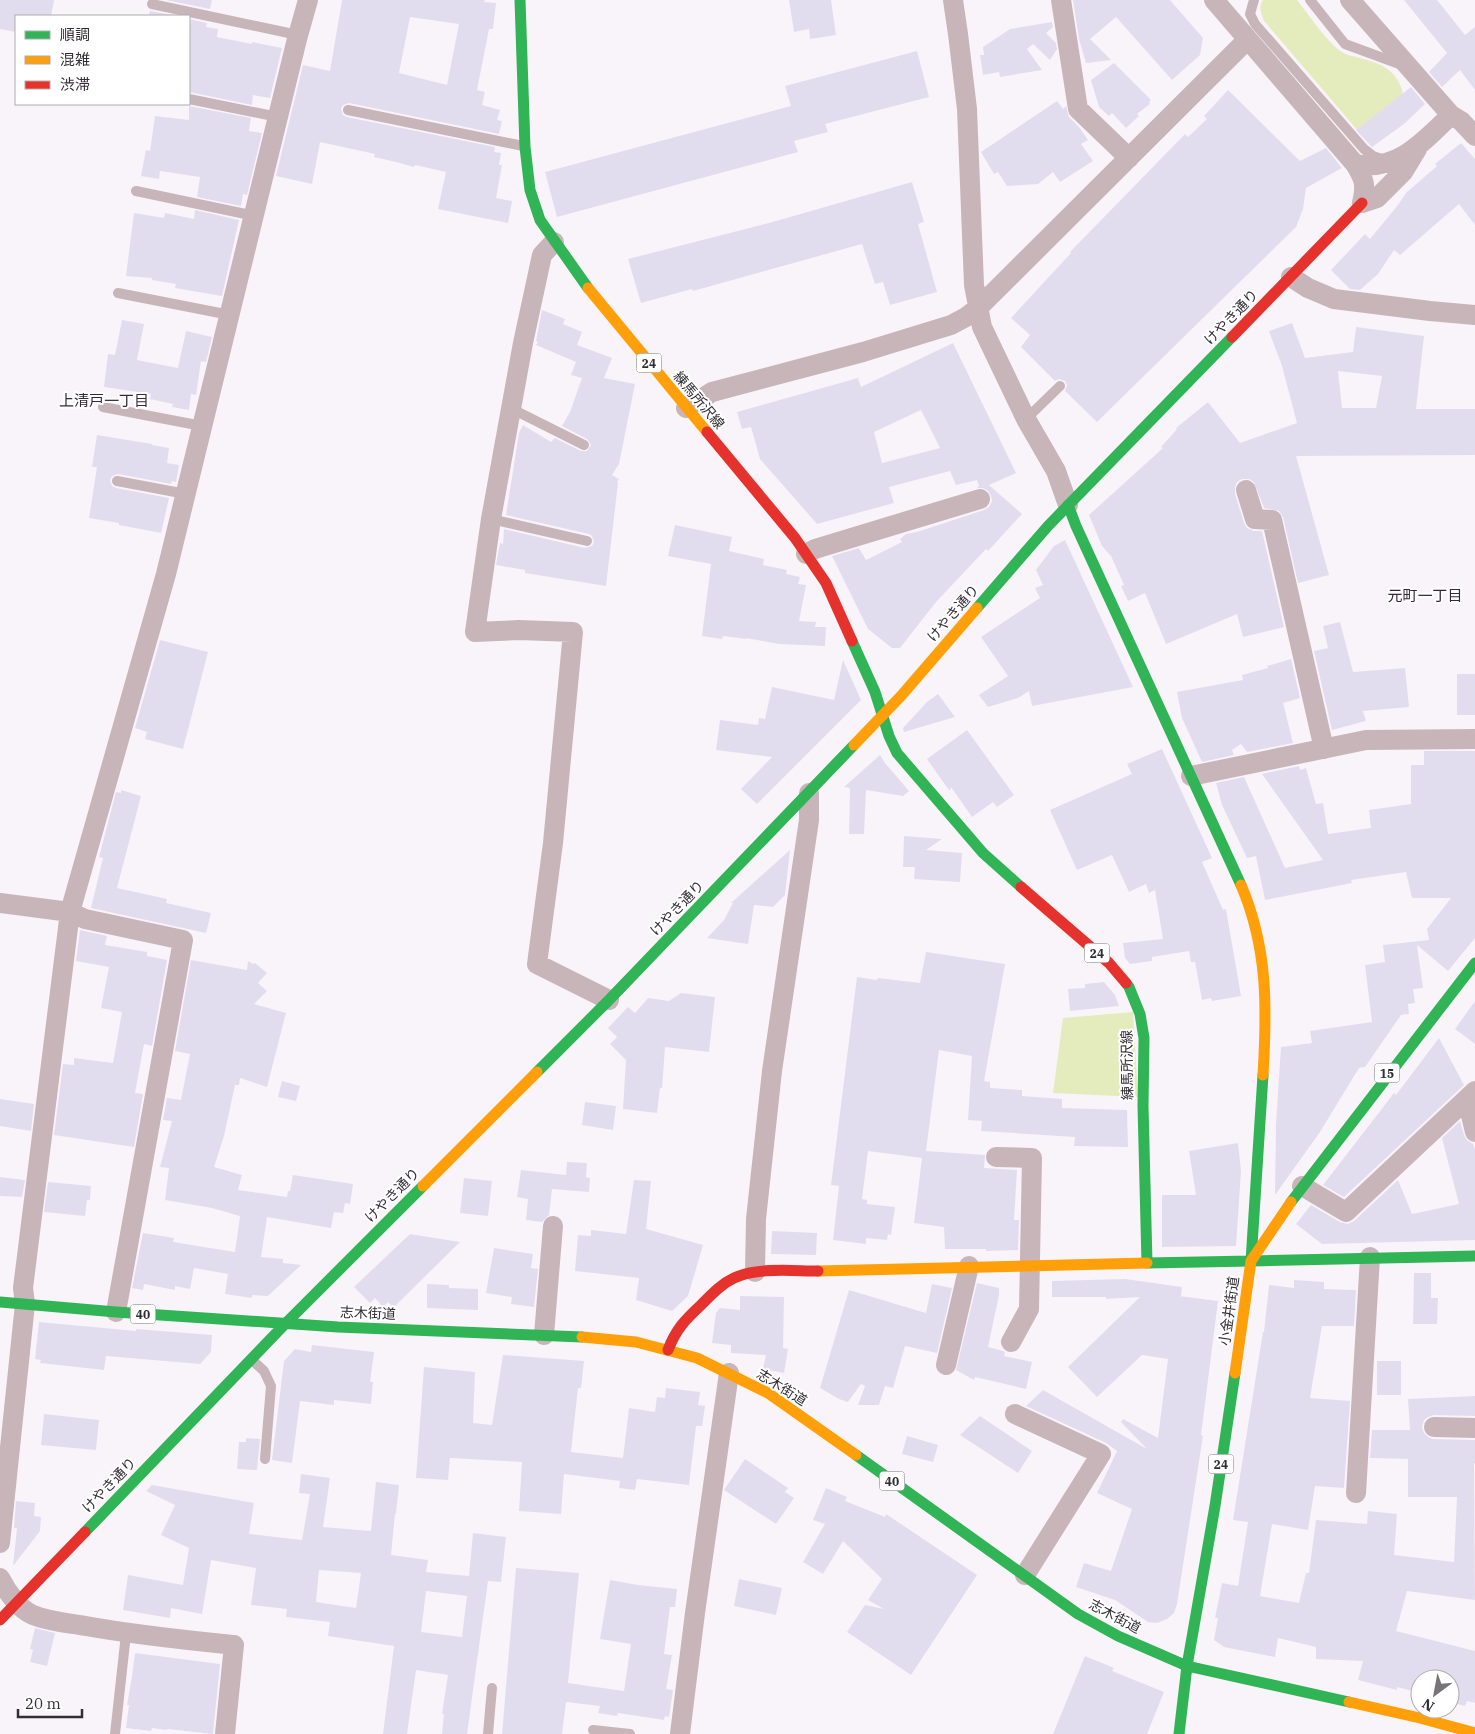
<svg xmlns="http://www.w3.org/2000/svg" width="1475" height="1734" viewBox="0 0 1475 1734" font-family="'IBM Plex Serif','Noto Sans JP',serif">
<rect width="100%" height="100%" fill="#f9f4fa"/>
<path fill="#e4ecbe" d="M1263,0h34c11,14 29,40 42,50 6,5 13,6 21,8 24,6 40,14 44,41l-45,33 -95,-111c-3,-8 -6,-14 -1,-21z
M1133,1012l5,85 -85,-4 10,-75z"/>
<path fill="#e2ddee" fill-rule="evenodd" d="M0,0h54l-3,16h-35v16l-16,-3z
M166,0h46l-2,9z
M342,0h143l-1,2 12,1 -3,26h-4l-12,61 8,2 -3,13 18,5 -3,10 5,1 -3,13 -150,-31 -6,2 -2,4 2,6 4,2 148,30 -1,5 7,1 -2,12h3l-6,33 16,3 -4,22 -70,-14 8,-37 -31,-7 -1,2 -18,-5 -22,-5 1,-3 -55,-12 -8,42 -36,-8 27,-111 27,6zM410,17l49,7 -12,61 -48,-12z
M789,0h42l5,35 -26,4 -1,-10 -15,3z
M1073,0h97l33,38 -3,17 -28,25 -56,-63 -26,22 21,21 -25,3 -7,-24z
M1404,0h33l28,35 10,-8v63l-15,-20 -18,17 -13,-15 18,-19z
M150,10l1,1 26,5h-28z
M189,19l18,4 -1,4 12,2 -1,8 35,7v-2l30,6 -12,50 -17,-3 -1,10 -63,-13z
M1052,22l1,5 -7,6 10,10 1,6 -7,11 -17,-16 -6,5 15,21 -42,7 -1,-5 -16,3 -3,-20h4l-1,-8 27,-18z
M917,51l12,46 -104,27 3,8 -34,9 4,11 -241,65 -12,-45 246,-66 -6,-20z
M1114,63l37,37 -2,2 1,2 -13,10 2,2 -13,12 -14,-15 -3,3 -10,-9 -8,-27z
M1411,87l14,17 -21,20 -32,23 -16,-17z
M1228,90l72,71 26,-13 16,20 -36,20 -3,21 -7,18 -199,195 -32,-31 2,-6 -2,-4 -6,-2 -4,2 -34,-34 9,-12 -19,-17 60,-65 -1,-1 115,-118 3,3 19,-18 -3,-3z
M1057,101l6,8 3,-3 3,11 10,10 9,13 -7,4 12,17 -33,21 -7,-10 -15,12 -31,2 -9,-14 -4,2 -13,-22z
M189,106l62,12 -2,13 13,2 -15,62 -4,-1 -2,12 -44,-9 3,-20 -40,-6 -1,8 -18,-3 5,-26 4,1 5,-35 34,4z
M1461,143l14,16v66l-16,-21 -59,51 -6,-5 -16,24 -18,16 -10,-1 -19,-19 34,-36 5,5 28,-34 8,-12 31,-27 -2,-2z
M912,182l12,40 -6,2 19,68 -47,13 -7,-23 -8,2 -13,-40 -169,47 -1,-2 -51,14 -13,-44 141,-36z
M195,210l44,10 -17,76 -47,-8 1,-4 -24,-4v-2l-26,-2 8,-63 30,5 1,-5 29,6z
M542,310l23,9 -2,5 19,8 -5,13 35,13 -8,20 31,6 -16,80 -7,11 7,4 -2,3 1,1 -12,103 -81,-13v-3l-29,-5 4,-22 3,1 1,-15 81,19 7,-2 2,-4 -2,-6 -3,-2 -83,-19 13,-82 4,-8 28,17 4,-4 26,13h6l4,-6 -4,-6 -25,-13 8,-14 12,-34 -11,-3 5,-13 -40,-17 2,-3 -2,-1z
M122,320l22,4 -7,36 41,8 8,-37 26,6 -6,25 -5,-1 -5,34 -5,-1 -2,16 -17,-3 1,-3 -23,-5 1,-5 -47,-7 4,-33 7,1z
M1292,323l13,35 48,-6 3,-25 68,9 -8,73h59v46l-179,1 33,119 -31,8 -15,-66 -4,-6 -15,-3 -10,-26 -5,-3h-7l-5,3 -2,5v7l9,29 3,5 7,3h8l22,96 -41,10 -6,-23 -71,30 -21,-51 -17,8 -7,-15 3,-1 -13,-29 -9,-10 -13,-31 74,-67 -2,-1 16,-18 -1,-1 32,-26 32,41 57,-20 -15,-57 -13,-35zM1338,371l44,5 -6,32h-34z
M953,343l63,130 -27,12 33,29 -34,37 -2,-2 -50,53 -36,46h-8l-24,-19 -36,-73 27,-8 7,12 36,-18 -2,-3 6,-5 11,-2 67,-22 5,-3 3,-6 -1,-5 -3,-5 -5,-3h-6l2,-2 -2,-6 -21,5 -6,-14 -61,16 5,16 -77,21 -57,-65 -9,-32 -9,2 -5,-17 121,-34 3,9zM921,410l19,38 -58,15 -8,-31z
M97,435l55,9v1l17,3 -2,15 12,2 -3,17 -4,-1 -1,3 -53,-10 -6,2 -2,4 2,6 4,2 53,10 -8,35 -42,-8v-2l-30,-5 8,-51h-5z
M675,525l57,12 -3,14 35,8 -1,6 24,5 -1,4 14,3 -2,7 8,1 -7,36 17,1 -1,5h11l-1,19 -46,-2 -33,-6v1l-23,-3 -1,3 -20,-3 9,-72 -43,-8z
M1065,540l68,147 -101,19 -3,-15 -11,7 -30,9 -9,-12 29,-19 -27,-39 59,-39 -5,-10 8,-3 -7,-15 18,-24z
M1340,622l13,50 52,-4 4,39 -46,4 3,10 -34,9 -18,-79 14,-3 -5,-22z
M160,640l48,12 -25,97 -38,-10 2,-7 -12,-4z
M1291,659l9,39 -17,5 10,40 -46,9 -6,-8 -9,6 2,5 -32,7 -20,-44 -5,-26 66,-12 -1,-5 26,-7 -1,-2z
M843,660l18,40 -104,104 -16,-15 31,-32 -56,-7 4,-30 38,5 1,-7 6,1 7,-32 62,13z
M1457,674h18v41h-18z
M938,694l17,23 -51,15 -1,-4 24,-26z
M967,730l47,65 -17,12 -4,-5 -21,15 -21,-30 -1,4 -4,-5 -19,-27z
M1162,749l50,109 -10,4 21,48 3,-1 15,87 -29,5 -1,-3 -9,2 -7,-38h-4l-2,-11 -37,6v4l-22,3 -5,-6 -2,-15 40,-4 -8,-49 -6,3 -3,-9 -17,8 -17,-37 -35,15 -27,-60 82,-36 -5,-10z
M1424,751h51v187l-27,33 -31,-26 6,43 -10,1 2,14 -7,1 1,10 -8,1 -36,52 -6,1 -39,64 -45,63 1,-71 5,-77 31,-4 -2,-12 62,-9 -7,-57 20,-3 -2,-17 46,-5 -2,-11 24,-31h-39l-6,-26 -55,8 1,3 -87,17 -9,-44 -9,2 -25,-53 -6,-22 28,-6 41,91 38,-8 -61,-86 37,-8 1,4 6,-2 10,36 7,-1 5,31 43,-6 -2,-18 42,-6v-39h13z
M880,755l5,8 24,28 -6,5 -37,-6 -2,44h-15l1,-46 -6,-1z
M121,790l20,6 -24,92 50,11 -1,4 45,10 -5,20 -115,-25 12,-50 -4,-1 17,-65 5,1z
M904,836l38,3 -16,11 36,3 -2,29 -46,-3 1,-12h-12z
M790,850l-5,45 -12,12 -19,-2 -6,39 -41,-6 17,-18 9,-17h-2z
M80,930l27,6 -2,9 42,7v4l20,4 -15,86 -8,-2 -9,49 8,1 -9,53 -80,-12 9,-71 11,1v-7l39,5 9,-51 -21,-4 8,-41 -33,-6z
M926,952l79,12 -21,117 6,1v6l32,2v6l40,3v9l65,2 1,37 -54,-1 1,-9 -94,-6 1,-10 -14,-1 4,-64 -33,-6 -13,101 59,4 -1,13 33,2 -3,50h5l-1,30 -32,1v-2h-41l-1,-22 -30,-4 8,-65 -54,-7 -6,48 5,1v4l28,3 -4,28 -3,-1 -1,6 -21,-2v6l-33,-4 6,-54 -8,-1 26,-208 20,3 1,-2 42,5z
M191,960l56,10 1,-9 5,3 2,-1 12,10 -9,10 9,8 -13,13 32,9 -19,74 -27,-9 -1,7h-4l-11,51 -10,31 28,8 -4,15 49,7 1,-6h2l3,-16 60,9 -3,20 -5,-1 -2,10 -9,-1 -3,16 -64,-11 -6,40 22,2v4l18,2 -33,31 -16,-1v3l-27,-4 3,-20 -34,-6 -4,21 -15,-3v4l-31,-6 -1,6 -11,-2 11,-55 31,5 -1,4 62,10 5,-36 -28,-8 -47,-8 4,-32 -9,-1 12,-46 -9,-1 4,-22 14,2 9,-46 -15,-3z
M1104,982l11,13 4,11 -49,5 -2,-22 17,-1v-4z
M681,993l34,4 -6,55 -44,-5 -3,41h-2l-3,25 -34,-4 3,-49 -16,-16 7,-7 -9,-9 20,-21 7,6 13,-15 21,3z
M1475,1001v43l-20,-15z
M1439,1038l25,47 -120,112 -21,-12 71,-92 2,2z
M282,1081l18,5 -4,15 -18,-4z
M0,1099l34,5 -3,27 -31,-5z
M585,1102l31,4 -3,24 -31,-5z
M1460,1121l4,14 3,5 6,4 2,5v91l-153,4 -26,-20 15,-19 29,17 8,2 6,-3 44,-41 14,34 47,-10 -17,-66z
M1238,1143l3,28 -5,75 -74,1v-52h34l-7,-44z
M567,1162l20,1 -1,14 4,1 -1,14 -37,-3 -3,26 -7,7 -16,-2 2,-21 -11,-2 4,-27 45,5z
M0,1177l25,3 -3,17 -22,-1z
M464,1178l28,3 -4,35 -28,-3z
M634,1180l17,1 -5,48 57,16 -15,51 -16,15 -36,-11 3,-22 -64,-7 3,-36 13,1v-6l35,4z
M48,1182l43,4 -1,14h-3l-2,16 -41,-4z
M772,1231l45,2 -1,22 -45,-1z
M410,1234l50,8 -67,66 -5,-6 -5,5 -8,-9 -5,5 -16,-16z
M494,1248l39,6 -2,14 7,1 -4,38 -23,-3 1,-7 -26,-4z
M1414,1273h17v25h7l-1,26h-24z
M1125,1279l57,8 -1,9h-2l39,5 -17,134 2,1 -26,168 -3,9 -7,6 -10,4 -9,-1 -33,-22 -39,-13 8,-24 27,8 21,-62 -35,-16 20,-42 -11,-8 -80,-37 17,-16 104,59 -26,-27 2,-3 35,19 10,-79 -26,-4 -45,42 -29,-30 72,-70 -34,2v-2h-54v-16z
M1294,1280l30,2v7l32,1 -2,36h-32l-12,72 40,3 -6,87 -29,-2 -7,44 -36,-6 -12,72 39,7 7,-30h3l7,-53 51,4 1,-13 29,3 -3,41 60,7 3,-65h-49v-38l-38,-1 2,-28h38l-2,-31 67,-3v20l-41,-1 -6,2 -4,3 -2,7 2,6 4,4 5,2 42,1v23h-1l1,137 -68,-9 -11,40 79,20v52l-8,-2 -2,5 -15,-4v-23h-30v14l-23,-6v3l-39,-10 5,-19 -47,-2v-12l-38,-9 -3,19 -51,-10 -10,-7 4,-22h-3l7,-35 16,3 10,-64 -15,-2 30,-188h1l5,-47 25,3z
M977,1283l22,5v7l-11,52 15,4 2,1 -1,4 28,6 -6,27 -51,-12 -1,3 -18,-10z
M427,1284l22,1v3l29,1v21l-51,-2z
M932,1284l20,4 -15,65 -32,-7 -12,42 -8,-2 -6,19h-21l7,-19 -4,-2 -13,18 -9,-3 -19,-11 29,-98 77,23z
M740,1296l44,1 -1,51 5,1 -4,24 -21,-4 3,-14 -35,-2v-8l-19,-2 4,-30 4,-5 20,2z
M39,1322l97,9v-2l76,6 -1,17 -11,12 -94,-8 -2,14 -64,-7 1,-3 -6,-1z
M312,1345l62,7 -4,30h3l-2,22 -37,-4v5l-34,-4 -8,62 -20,-3 12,-99 11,-12 16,3z
M503,1355l81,6 -3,27h-3l-7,64 52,6 6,-50 26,4 2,-15 8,1 1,-10 34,4 -2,13 7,1 -3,20h-6l-7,59 -52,-6 -2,11 -16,-2 1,-7 -56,-7 -3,40 -42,-3 3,-49 -72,-4 -2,22 -32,-2 8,-111 51,5 -2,51 19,2z
M1377,1361h24v34h-24z
M44,1414l55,6 -3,30 -55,-5z
M980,1416l52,35 -14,22 -58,-38z
M907,1436l31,9 -5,17 -31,-8z
M246,1438l14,1 -3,31 -20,-1 2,-27h7z
M745,1459l43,29 -3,4 9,6 -18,26 -52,-34z
M301,1474l29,4 -7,49 48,4 5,-49 23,3 -3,29h-1l-4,41 37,5 -2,12 43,4 4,-43 33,4 -5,45 -13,-1 -21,153h-25l2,-20h-2l6,-39 -32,-5 -9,64h-24l11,-88 -66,-10 2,-14 -44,-5 1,-8 -36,-4 5,-37 -45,-8 -9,54 -31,-6 -1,10 -47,-8 5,-35 55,10 6,-37 -28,-13 14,-30 -29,-14 6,-6 102,18 -5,31 53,6 8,-46 -11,-1zM319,1570l42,3 -5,35 -40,-6zM426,1591l41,5 -5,41 -41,-5z
M826,1488l21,9 -2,4 40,16 1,-3 91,61 -66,100 -64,-43 18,-27 19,4 -16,-9 14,-21 -39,-38 -20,33 -20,-12 22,-38 -12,-4z
M16,1501l19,2 -1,13 7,1 -1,14 -27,35 4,-38h-3z
M516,1568l63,5 -11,110 56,8 7,-47 -31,-5 10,-59 28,5 39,4 -2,18h-5l-6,47 8,1 -6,34 7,1 -4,27 -4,-1 -1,4 -46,-7 -1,3 -19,-3 2,-7 -34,-4 -4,32h-60z
M739,1579l43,9 -6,27 -42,-9z
M35,1628l20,5 -8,33 -17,-4 3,-12 -3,-1z
M135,1653l85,11 -7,70 -46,-5v1l-15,-2 -1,3 -25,-3 3,-23h-2l5,-29z
M1085,1656l29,12 -2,3 52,21 -17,42h-94z"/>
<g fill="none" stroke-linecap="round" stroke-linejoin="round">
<path stroke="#c8b5b9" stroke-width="10" d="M1254,0l-4,14 5,10 109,125 9,7 11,4
M1310,0l35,44 57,21
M152,4l146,31
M189,99l89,18
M348,110l175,36
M136,191l119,25
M118,293l112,22
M103,407l99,19
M510,408l74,37
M1026,419l34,-33
M117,481l69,13
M491,519l96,22
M252,1360l12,11 7,15 -6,73
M593,1730l37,4
M115,1734l11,-100
M488,1734l4,-46"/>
<path stroke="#c8b5b9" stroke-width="20" d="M953,0l5,34 9,75 7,176 8,42 44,92 30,52 12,34
M1061,0l17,109 51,49
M1214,0l141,164c10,16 11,21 7,39
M1350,0l101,115 10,6 14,15
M1355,164c42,8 68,-22 96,-49
M1362,203l15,-5 26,-26 14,-23
M554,242l-12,13 -19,88 -32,176 -16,113 44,-2 54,2 -20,211 -16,121 72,36
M1291,277l17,11 26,11 96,12 45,4
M686,408l26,-16 151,-40 88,-27 15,-8 12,-9 269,-268
M1246,490l9,29 17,1 52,229
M806,554l9,-5 165,-50
M1191,776l175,-36 109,-1
M0,903l70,9 15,7 98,21 -67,372
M1467,1099l8,33
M996,1157l36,1 -3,151 -18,33
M1302,1186l44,26 129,-121
M755,1272l1,-53 16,-148 37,-251v-27
M544,1335l9,-109
M946,1365l23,-99
M1015,1414l86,40 -76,121
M1434,1427l41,1
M1356,1493l14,-236
M0,1543l25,-239 -2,-16 47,-376 96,-338 131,-535 11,-39
M0,1578c7,14 19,31 33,37 17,7 36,8 53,11 49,9 99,14 148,19l-9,89
M680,1734l15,-121 34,-240"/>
<path stroke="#30b455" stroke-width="11" d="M520,0l5,147 5,43 10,30 48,68
M1068,505l8,21 165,359
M977,608l71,-82 184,-189
M852,641l23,51 14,44 8,17 86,100 38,34
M1126,983l3,4 11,27 4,24 -1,68 4,157 104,-2
M537,1072l72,-72 245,-255
M1263,1075l-12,186 224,-5
M1291,1202l184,-239
M0,1302l116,10 222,15 244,10
M856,1455l222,159 40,22 69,30 162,36
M85,1532l201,-209 137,-137
M1179,1734l8,-68 28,-160 20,-133"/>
<path stroke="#ff9f0a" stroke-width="11" d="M588,288l119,144
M854,745l47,-49 76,-88
M1241,885c27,63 26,123 22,190
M423,1186l114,-114
M818,1271l329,-8
M582,1337l54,5 61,16 71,35 88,62
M1235,1373l16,-112 40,-59
M1349,1702l71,16 55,15"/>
<path stroke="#e5322d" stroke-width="11" d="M1232,337l130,-134
M707,432l88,106 31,45 26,58
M1021,887l88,76 17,20
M668,1350c8,-21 17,-30 33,-45 10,-10 20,-21 33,-27 23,-11 58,-7 84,-7
M0,1620l85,-88"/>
</g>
<g text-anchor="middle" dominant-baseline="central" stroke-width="4" stroke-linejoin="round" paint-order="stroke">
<g fill="#fff" stroke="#706c71" stroke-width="1">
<rect x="636.5" y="353.5" width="25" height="19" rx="4"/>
<rect x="1084.5" y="943.5" width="25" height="19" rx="4"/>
<rect x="1374.5" y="1063.5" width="25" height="19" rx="4"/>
<rect x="130.5" y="1304.5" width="25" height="19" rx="4"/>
<rect x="1208.5" y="1454.5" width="25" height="19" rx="4"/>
<rect x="879.5" y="1471.5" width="25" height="19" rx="4"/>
</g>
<g font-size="12" font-weight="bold" fill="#322d34">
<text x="649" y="363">24</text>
<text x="1097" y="953">24</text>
<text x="1387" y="1073">15</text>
<text x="143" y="1314">40</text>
<text x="1221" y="1464">24</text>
<text x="892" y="1481">40</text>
</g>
<g font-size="14" fill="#322d34" stroke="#fff">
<text transform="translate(1231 317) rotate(-46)">けやき通り</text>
<text transform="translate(699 400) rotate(50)">練馬所沢線</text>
<text transform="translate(953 613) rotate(-49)">けやき通り</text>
<text transform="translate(677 908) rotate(-46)">けやき通り</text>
<text transform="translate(1127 1065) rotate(-91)">練馬所沢線</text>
<text transform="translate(392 1195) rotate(-45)">けやき通り</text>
<text transform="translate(1229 1311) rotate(-82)">小金井街道</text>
<text transform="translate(368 1313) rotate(2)">志木街道</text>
<text transform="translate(782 1387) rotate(32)">志木街道</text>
<text transform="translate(109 1485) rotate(-46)">けやき通り</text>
<text transform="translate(1115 1616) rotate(28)">志木街道</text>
</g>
<g font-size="15" fill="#332a37" stroke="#fff">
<text x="104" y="400">上清戸一丁目</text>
<text x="1425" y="595">元町一丁目</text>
</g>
</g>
<rect x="15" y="15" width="175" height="90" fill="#ffffff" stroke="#adabae"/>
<rect x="25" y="31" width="25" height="8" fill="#30b455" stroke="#adabae"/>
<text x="60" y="40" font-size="15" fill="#322d34">順調</text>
<rect x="25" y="56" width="25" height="8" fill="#ff9f0a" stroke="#adabae"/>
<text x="60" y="65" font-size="15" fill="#322d34">混雑</text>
<rect x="25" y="81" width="25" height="8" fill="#e5322d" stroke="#adabae"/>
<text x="60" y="90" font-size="15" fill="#322d34">渋滞</text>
<g transform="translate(1435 1694) rotate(212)"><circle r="24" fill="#ffffff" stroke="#adabae"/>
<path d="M0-4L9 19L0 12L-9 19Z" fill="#787379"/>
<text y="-8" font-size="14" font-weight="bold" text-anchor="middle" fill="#322d34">N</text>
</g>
<path d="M18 1709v8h64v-8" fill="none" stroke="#322d34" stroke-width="2.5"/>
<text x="25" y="1709" font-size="15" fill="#322d34" stroke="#ffffff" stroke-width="4" paint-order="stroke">20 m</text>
</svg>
